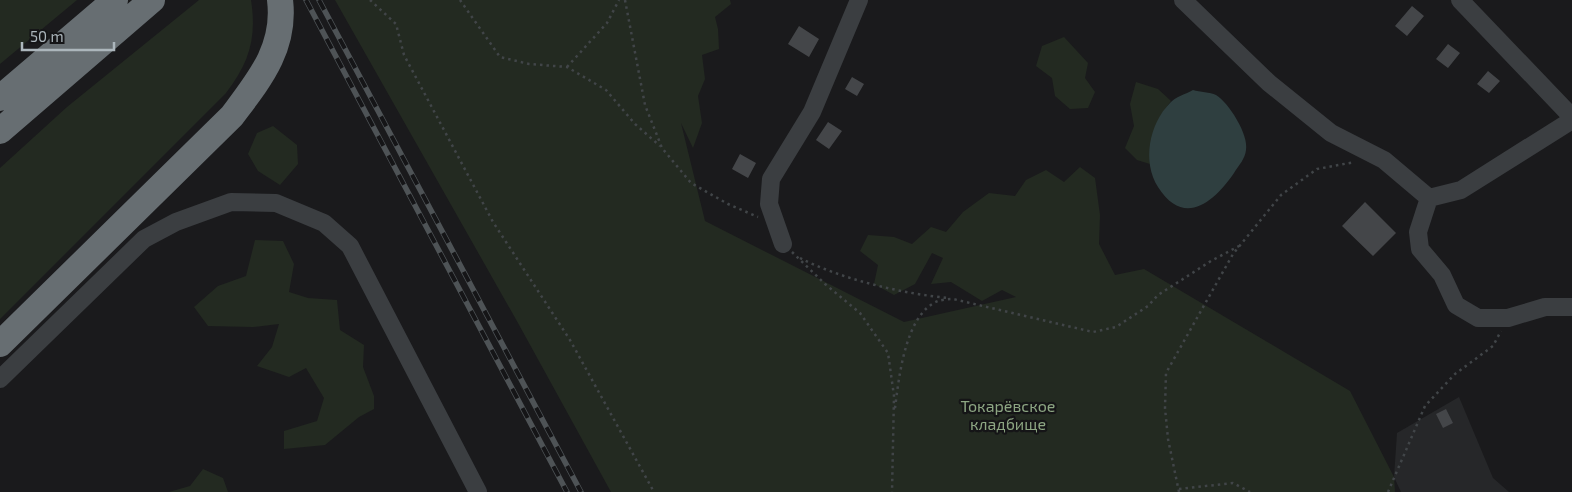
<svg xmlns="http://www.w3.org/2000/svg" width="1572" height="492" viewBox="0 0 1572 492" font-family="'Exo 2',sans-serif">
<rect width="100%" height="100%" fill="#1a1a1c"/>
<path fill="#262729" d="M1459,397l34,81 16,14h-108l-7,-15 3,-44z"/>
<path fill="#232a21" d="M0,0h77l-77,64z
M199,0h52c6,38 -2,63 -25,93l-226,226v-151l67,-61z
M335,0h395l1,4 -16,13 3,12 1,20 -17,6 3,24 -7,17 4,27 -9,25 -12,-25 24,98 199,101 112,-25 -14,-7 -20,11 -31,-19 -20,2 12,-26 -11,-5 -17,31 -21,11 -20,-11 4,-19 -18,-14 8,-16 26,2 18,7 19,-17 15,5 17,-20 26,-19 26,3 11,-16 20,-10 18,12 16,-15 15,11 5,37 -1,29 16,31 29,-6 206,122 44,86 1,15h-784l-93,-169z
M1064,37l24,26 -3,15 10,14 -7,16 -18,1 -15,-13 -3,-18 -16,-12 6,-20z
M1136,82l22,7 13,12c-17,22 -21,35 -21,63l-13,-4 -12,-12 9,-22 -4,-22z
M273,126l24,19 1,19 -18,21 -22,-14 -10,-17 9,-21z
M255,240l28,1 11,23 -5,28 19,6 29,2 3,30 24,15 -1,22 11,29v13l-15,8 -34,28 -41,4v-18l33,-10 7,-23 -18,-30 -17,9 -32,-11 15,-19 7,-23 -26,3 -45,-1 -14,-19 24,-21 28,-10z
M203,469l20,9 5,14h-59l21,-6z"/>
<path fill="#2f3f40" d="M1193,90c7,2 17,2 23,5 13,8 33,40 30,55 -1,9 -7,15 -12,23 -20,29 -50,55 -76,14 -16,-25 -9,-63 12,-84 5,-6 16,-9 23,-13z"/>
<path fill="#444649" d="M1412,6l12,10 -17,20 -12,-10z
M799,26l20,13 -10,18 -21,-13z
M1448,44l12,9 -12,15 -12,-9z
M1488,71l12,10 -11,12 -12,-9z
M852,77l12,7 -7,12 -12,-7z
M828,122l14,9 -13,18 -13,-9z
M740,154l16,9 -8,15 -16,-9z
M1365,202l31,31 -23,23 -31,-30z
M1446,409l7,14 -10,5 -7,-14z"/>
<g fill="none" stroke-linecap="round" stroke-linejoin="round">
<path stroke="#414548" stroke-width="2.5" stroke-dasharray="2.5 4" stroke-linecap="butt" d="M370,0l26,24 8,31 89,167 77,118 84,152
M460,0l40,57 29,7 38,3 39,23 29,34 25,22
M625,0l20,105 17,43 29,35 37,21 30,13
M567,67l40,-44 12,-23
M792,252l33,32 35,29 28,40 6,43 -2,96
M800,258c41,21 103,36 149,40
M895,408c4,-30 10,-94 43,-107 4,-1 10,-2 15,-2l140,33 23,-5 32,-21 10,-11 53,-34 28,-15
M1179,489l54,-6 17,9
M1179,492l-11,-53 -3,-31 1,-35 67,-119 48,-59 36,-26 38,-7
M1388,492l37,-86 30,-32 38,-28 8,-15"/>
<path stroke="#3b3e41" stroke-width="18" d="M1183,0l86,83 62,50 53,27 45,38 32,-8 111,-70
M1460,0l112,117
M1429,198l-11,34 2,17 22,26 14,30 22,13h30l37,-11h27
M783,244l-14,-40 2,-25 41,-67 47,-112
M0,379l144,-140 32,-17 55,-20 45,1 48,20 26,23 128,246"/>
<path stroke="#676e72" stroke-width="26" d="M0,98l115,-98
M0,131l152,-131
M0,344l232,-228c27,-36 54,-68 48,-116"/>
<g stroke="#4e5356" stroke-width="5.5">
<path id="rail" d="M306,0l261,492
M319,0l262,492"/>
</g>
<use href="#rail" stroke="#151517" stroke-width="4" stroke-dasharray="11" stroke-linecap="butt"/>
</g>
<g text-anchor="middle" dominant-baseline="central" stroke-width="4.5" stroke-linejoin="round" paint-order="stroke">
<g font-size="16" fill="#8da683" stroke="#151517">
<text x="1008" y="405">Токарёвское<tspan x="1008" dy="18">кладбище</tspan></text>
</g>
</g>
<path d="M22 42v8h92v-8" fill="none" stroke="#acb6bc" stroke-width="2.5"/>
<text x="30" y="42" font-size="15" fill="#acb6bc" stroke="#151517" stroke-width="4" paint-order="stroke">50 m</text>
</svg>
